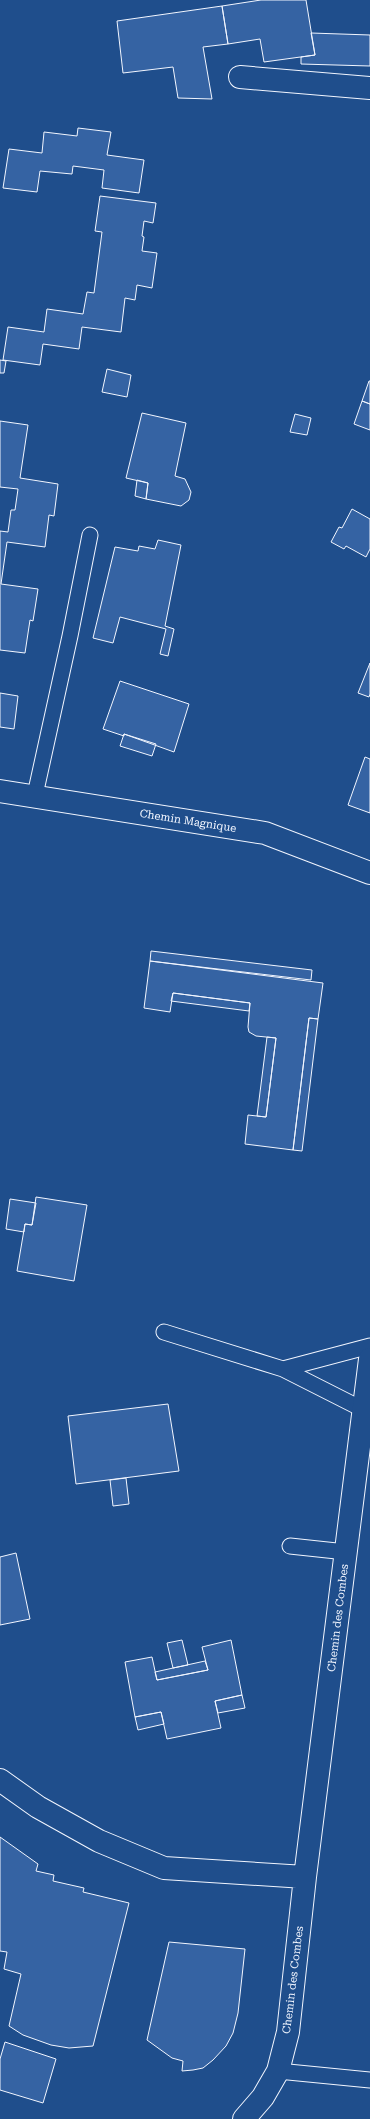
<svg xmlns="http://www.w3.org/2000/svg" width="370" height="2119" viewBox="0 0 370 2119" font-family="'Roboto Serif',serif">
<rect width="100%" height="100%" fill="#1f4e8c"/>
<path fill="#3563a3" stroke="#f2f6ff" d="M261,0h45l9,55 -51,7 -4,-23 -32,5 -6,-38z
M222,6l6,38 -25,3 9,52 -34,-1 -5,-31 -50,6 -6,-52z
M311,33l59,2v31l-69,-2v-7l14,-2z
M78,128l33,4 -4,23 37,5 -5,33 -37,-5 2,-18 -31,-4 -1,8 -32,-3 -3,21 -34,-4 6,-39 33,4 2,-21 33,4z
M100,196l56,7 -3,20 -9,-2 -2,15 2,1 -2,14 15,2 -5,35 -15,-3 -2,15 -10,-2 -4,34 -39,-5 -3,22 -36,-5 -3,21 -37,-5 5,-33 36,5 3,-23 36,5 4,-22 7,1 8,-61 -7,-1z
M0,360l6,1 -2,12h-4z
M107,369l24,6 -4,22 -25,-5z
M369,381h1v23l-8,-3z
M362,401l8,3v26l-16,-6z
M142,413l44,10 -11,53 10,3 6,13 -2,8 -8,6 -35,-7 2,-16 -22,-5z
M295,414l16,4 -4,17 -17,-3z
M0,421l28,4 -8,53 38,6 -4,32 -5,-1 -4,32 -38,-5 -6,42 37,5 -5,32 -3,-1 -5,33 -25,-3v-119l8,1 3,-22h4l3,-21 -18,-2z
M137,480l11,3 -2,16 -11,-3z
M352,509l18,10v30l-4,8 -20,-11 -2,3 -13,-7 8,-15 3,1z
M158,540l23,5 -16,81 9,3 -6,27 -8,-2 6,-25 -46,-12 -7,26 -20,-5 22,-91 23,4 1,-5 16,3z
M370,663v31l-1,3 -11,-4z
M120,681l69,23 -15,48 -50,-18v2l-21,-7z
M0,693l18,3 -4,33 -14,-2z
M124,734l32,10 -4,12 -32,-10z
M365,757l5,2v54l-22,-8z
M151,951l161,19 -1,10 -161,-19z
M150,961l173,22 -5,36 -9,-1 -16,132 -48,-6 3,-29 18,2 10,-79 -20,-2 -7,-4 -1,-5 2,-24 -77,-10 -3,19 -26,-4z
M173,993l77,10 -1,8 -78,-10z
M309,1018l9,1 -16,132 -9,-1z
M267,1037l9,1 -10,79 -9,-1z
M36,1197l51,8 -13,76 -57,-10 8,-47 7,1z
M10,1199l26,4 -4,22 -7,-1 -1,8 -18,-3z
M168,1404l11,67 -103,13 -8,-68z
M126,1478l3,26 -16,2 -3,-26z
M16,1553l14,66 -30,6v-68z
M182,1640l6,25 -15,3 -6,-25z
M231,1640l11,55 -27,6 6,27 -54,11 -6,-27 -26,5 -10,-55 27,-5 5,23 51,-10 -6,-23z
M205,1661l3,9 -51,10 -2,-8z
M242,1695l3,13 -27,5 -3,-12z
M161,1712l3,12 -26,6 -3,-13z
M0,1837l38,27 -2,7 18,4 -1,6 31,7 -1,4 46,11 -36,143 -24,2 -18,-3 -28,-10 -14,-9 12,-52 -17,-5 3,-17 -7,-1z
M169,1942l76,7 -7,64 -5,20 -7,13 -13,14 -10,8 -10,2 -11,1 1,-10 -11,-3 -25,-18z
M5,2042l51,17 -13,44 -43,-13v-31z"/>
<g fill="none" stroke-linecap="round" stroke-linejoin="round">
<g stroke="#f2f6ff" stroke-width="17">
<path id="service" d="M35,795l35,-159 20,-101
M164,1332l119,37 81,41
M283,1369l87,-23
M290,1546l56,6
M278,2071l92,9"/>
</g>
<g stroke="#f2f6ff" stroke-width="24">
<path id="minor" d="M240,77l130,11
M0,791l265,42 105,40
M0,1780l38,27 61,34 65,27 141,9
M244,2119l19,-22 15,-26 10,-39 17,-155 65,-518"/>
</g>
<use href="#service" stroke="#1f4e8c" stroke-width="15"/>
<use href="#minor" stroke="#1f4e8c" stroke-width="22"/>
</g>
<g text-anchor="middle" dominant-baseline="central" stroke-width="3" stroke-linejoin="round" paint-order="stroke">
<g font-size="11" fill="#f2f6ff" stroke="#1f4e8c">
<text transform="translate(188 821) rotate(9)">Chemin Magnique</text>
<text transform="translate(338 1618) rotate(-83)">Chemin des Combes</text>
<text transform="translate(293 1980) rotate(-83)">Chemin des Combes</text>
</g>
</g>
</svg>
